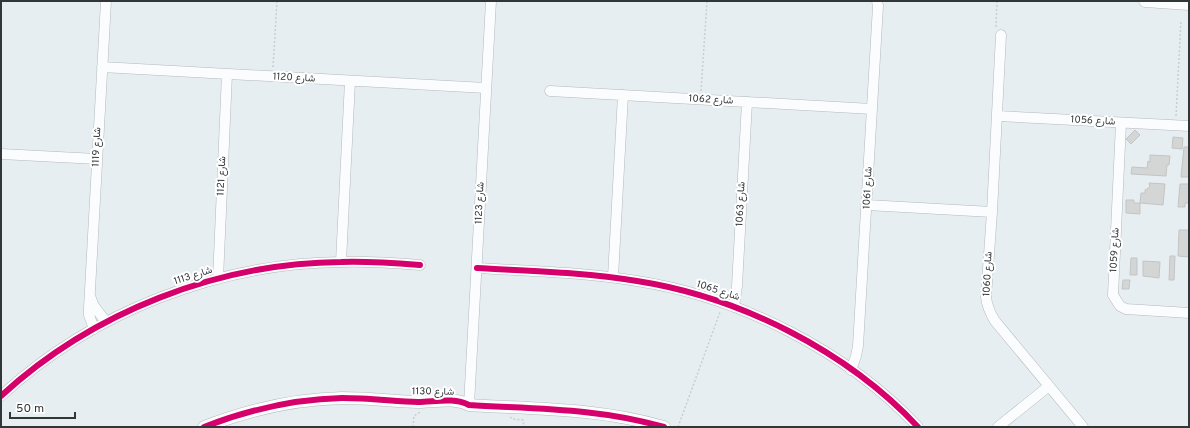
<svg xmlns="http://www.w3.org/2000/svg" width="1190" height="428" viewBox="0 0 1190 428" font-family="Overpass,Vazirmatn,sans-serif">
<rect width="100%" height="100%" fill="#e7eef2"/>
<path fill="#d4d6d6" stroke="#c3c5c4" d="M1135,130l5,5 -9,9 -5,-5z
M1173,137l10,1 -1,11 -10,-1z
M1184,147h5v30h-8z
M1150,155l20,1 -1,9h-2l-1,11 -35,-2 1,-7 15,1 1,-7 2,1z
M1149,183l16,1 -2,21 -23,-2 1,-10h4v-3l5,-3z
M1180,184h9v19h-4v4h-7z
M1126,200h8v3h6v11l-14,-1z
M1179,230h10v27l-11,-1z
M1170,256h5l-1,24h-5z
M1131,258h6v17h-7z
M1143,261l17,1 -1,16 -16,-2z
M1123,280h7l-1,9h-7z"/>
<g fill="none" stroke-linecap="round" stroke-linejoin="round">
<g stroke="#b3b9bc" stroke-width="11">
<path id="minor" d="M1001,35l-9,177 -6,85c1,9 4,16 9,24l88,106
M102,67l384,21
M550,91l322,18
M997,116l192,10
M1121,123l-8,172 7,11 6,3 63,4
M1,154l96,5
M867,205l125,7
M341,262l9,-181
M477,268c53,3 107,4 160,13 103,16 210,70 281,146
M613,277l10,-182
M218,279l9,-205
M90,296l4,10 12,16
M734,307l3,-21 10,-184
M94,329l-5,-14v-7l17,-307
M851,370l5,-14 2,-10 20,-340 -1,-5
M1,396c91,-84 217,-133 340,-134 26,-1 53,1 79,3
M469,405l22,-404
M998,427l51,-41"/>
</g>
<g stroke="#b3b9bc" stroke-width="13">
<path id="tertiary" d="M1145,1l44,3
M204,427c44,-17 91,-28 138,-29 25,0 51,3 76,4 16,0 36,-5 51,3 67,4 130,3 195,22"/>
</g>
<path stroke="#cbcdce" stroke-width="1.5" stroke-dasharray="2 2" stroke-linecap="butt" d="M996,27l1,-26
M273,67l4,-66
M701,91l6,-90
M1176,116l5,-95
M510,417l3,2 10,1 1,7
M413,427l1,-11 6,-4
M678,427l42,-115"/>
<use href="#minor" stroke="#fbfcfd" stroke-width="10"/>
<use href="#tertiary" stroke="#fbfcfd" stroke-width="12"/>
<g stroke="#fff" stroke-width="8">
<path id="cycleway" d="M477,268c53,3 107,4 160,13 103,16 210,70 281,146
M1,396c91,-84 217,-133 340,-134 26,-1 53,1 79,3
M204,427c44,-17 91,-28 138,-29 25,0 51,3 76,4 16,0 36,-5 51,3 67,4 130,3 195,22"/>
</g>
<use href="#cycleway" stroke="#d6006c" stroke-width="6"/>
</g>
<g text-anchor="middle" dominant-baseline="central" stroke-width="4" stroke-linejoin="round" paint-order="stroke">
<g font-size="10" fill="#313638" stroke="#fff">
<text transform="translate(294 78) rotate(3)">شارع 1120</text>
<text transform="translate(711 100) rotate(3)">شارع 1062</text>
<text transform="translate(1093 121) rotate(3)">شارع 1056</text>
<text transform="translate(97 147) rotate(-87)">شارع 1119</text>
<text transform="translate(222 176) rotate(-87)">شارع 1121</text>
<text transform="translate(868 188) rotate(-87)">شارع 1061</text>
<text transform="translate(480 203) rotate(-87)">شارع 1123</text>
<text transform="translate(741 204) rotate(-87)">شارع 1063</text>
<text transform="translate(1115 250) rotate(-87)">شارع 1059</text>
<text transform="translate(988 274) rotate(-87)">شارع 1060</text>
<text transform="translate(193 276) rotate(-18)">شارع 1113</text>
<text transform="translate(718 291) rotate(18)">شارع 1065</text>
<text transform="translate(433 392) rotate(1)">شارع 1130</text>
</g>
</g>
<rect width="1190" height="428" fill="none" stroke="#313638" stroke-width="4"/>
<path d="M10 412v6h65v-6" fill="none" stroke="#313638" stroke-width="2"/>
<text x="16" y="412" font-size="12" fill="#313638" stroke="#ffffff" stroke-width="3" paint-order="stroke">50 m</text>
</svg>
